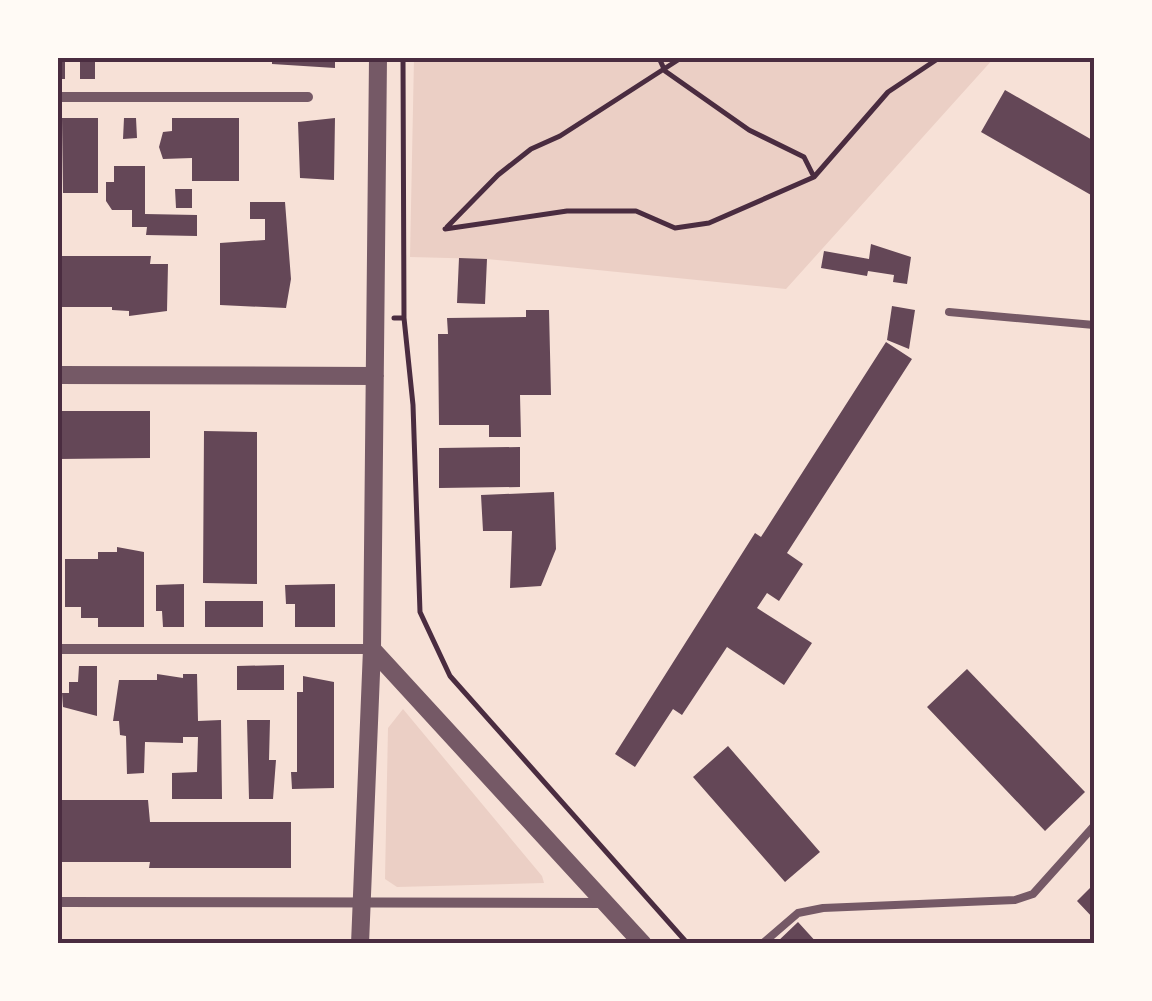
<svg xmlns="http://www.w3.org/2000/svg" width="1152" height="1001" viewBox="0 0 1152 1001" font-family="Barlow,sans-serif">
<rect width="100%" height="100%" fill="#f7e1d7"/>
<path fill="#ebcfc5" d="M414,58h580l-208,231 -299,-30 -77,-2z
M403,709l139,167 2,7 -147,4 -12,-8 3,-151z"/>
<path fill="#644757" d="M58,58h7v21h-7z
M80,58h15v21h-15z
M272,58h63v10l-63,-4z
M1005,90l89,51 -3,54 -110,-63z
M62,118h36v75h-35z
M124,118h12l1,20 -14,1z
M172,118h67v63h-47v-23l-29,1 -4,-12 4,-15 9,-1z
M335,118l-1,62 -34,-2 -2,-56z
M114,166h31v48l52,1v21l-51,-1 1,-8h-15v-17h-20l-6,-9v-19h8z
M175,189h17v19h-16z
M250,202h35l6,77 -5,29 -66,-3v-62l45,-3v-21h-15z
M871,244l40,13 -4,27 -14,-2 1,-7 -26,-4 -1,5 -46,-8 3,-17 45,8z
M58,256h93l-1,8h18l-1,47 -38,5v-5l-17,-1v-3h-54z
M459,258l28,1 -2,45 -28,-1z
M892,306l23,4 -6,39 -22,-9z
M526,310h23l2,85h-31l1,42h-32v-12h-50l-1,-91h10l-1,-16 79,-1z
M886,342l26,17 -125,194 16,11 -24,37 -12,-8 -10,15 55,35 -28,42 -57,-38 -45,68 -9,-6 -38,58 -20,-13 140,-221 6,4z
M58,411h92v47l-92,1z
M204,431l53,1v152l-54,-1z
M520,447v40l-81,1v-40z
M554,492l2,57 -15,37 -31,2 2,-57h-29l-2,-36z
M117,547l27,5v75h-46v-9h-17v-11h-16v-48h33v-7h19z
M184,584v43h-21l-1,-16h-6v-26z
M335,584v43h-40v-23h-9l-1,-19z
M205,601h58v26h-58z
M284,665v25h-47v-24z
M79,666h18v50l-34,-9 -1,-14h7v-11h9z
M967,669l118,123 -40,39 -118,-124z
M157,674l26,4v-4h14l1,47 23,-1 1,79h-50v-26l25,-1 1,-35h-15v6l-38,-1 -1,31 -17,1 -1,-38 -6,-1 -1,-14h-6l6,-41h38z
M303,676l31,6v106l-42,1 -1,-17h6v-80h6z
M247,720h23l-1,40h7l-3,39h-24z
M728,746l92,106 -35,30 -92,-105z
M58,800h90l2,22h141v46h-142l1,-6h-92z
M1094,884v35l-17,-18z
M798,922l20,22h-43z"/>
<g fill="none" stroke-linecap="round" stroke-linejoin="round">
<path stroke="#4a2c40" stroke-width="5" d="M403,58l1,260
M659,58l6,13 84,59 55,27 10,20
M447,227l51,-52 33,-26 29,-13 121,-78
M445,229l122,-18h69l39,17 34,-5 105,-46 74,-85 51,-34
M394,318h10l9,87 7,207 30,64 238,268"/>
<path stroke="#755966" stroke-width="8" d="M949,312l145,13
M762,944l36,-31 25,-5 192,-8 18,-6 61,-68"/>
<path stroke="#755966" stroke-width="10" d="M58,97h250
M58,649h314
M58,902l548,1"/>
<path stroke="#755966" stroke-width="18" d="M58,375l317,1
M372,649l271,295
M360,944l12,-295 6,-591"/>
</g>
<rect width="1152" height="1001" fill="none" stroke="#fffaf5" stroke-width="120"/>
<rect x="60" y="60" width="1032" height="881" fill="none" stroke="#4a2c40" stroke-width="4"/>
</svg>
